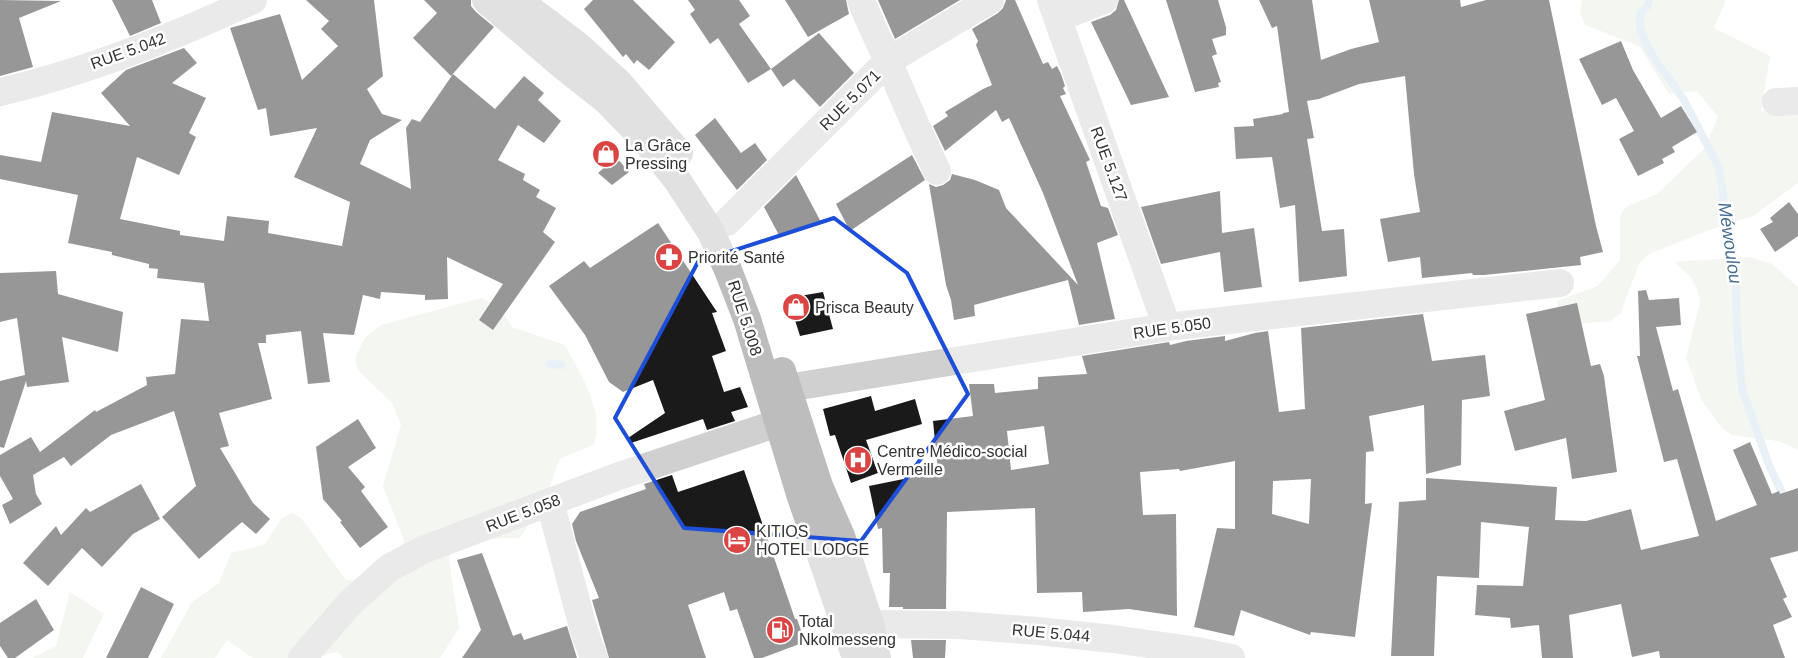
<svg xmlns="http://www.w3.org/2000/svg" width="1798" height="658" viewBox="0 0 1798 658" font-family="Helvetica,sans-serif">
<rect width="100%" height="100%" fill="#fff"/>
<path fill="#e5ebdf" d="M1582,0h144l-12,28 56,28 -9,55 37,-2v74l-45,33 -44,14 -60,24 -9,8 -20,52 -10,7 -34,3 -18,-11 -1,-12 41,-15 22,-26v-44l6,-9 31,-13 48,-46 13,-31 -21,-26 -28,3 -30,-48 -54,-21 -5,-12z
M1749,257l23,7 26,23v163l-20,-9 -46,-6 -10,-7 -20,-27 -16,-43 14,-56 -2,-11 -7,-14 -17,-15z
M481,298l19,9 12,20 53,18c15,29 40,65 29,99l-34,15 -13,34 -27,45 -46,1 -21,9 -4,11 10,69 -19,30h-97l-5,-6 -11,2 -7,4h-67l-26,-18 -12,18h-54l31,-56 27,-19 12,-30 33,-8 18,-27 10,-5 9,5 45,62 22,1 29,-20 7,-21 -21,-54 18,-61 -9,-22 -34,-33 -3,-11 9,-20 17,-14z
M70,592l34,22 -21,44h-51l24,-12z"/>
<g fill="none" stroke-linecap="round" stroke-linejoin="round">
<path stroke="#d0dfec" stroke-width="8" d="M1649,0l-1,5 -6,6 -2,6v9l5,16 8,14 31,44 34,66 5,24v28l10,32 3,26 1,52 5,61 27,76 18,38
M550,364l12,1"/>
</g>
<path fill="#1a1a1a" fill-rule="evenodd" d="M0,0l61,1 -42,17 14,49 -33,9z
M112,0h40l9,23 -31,13z
M306,0h68l9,76 -16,13 15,25 20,6 -32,20 -10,24 51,25 -5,-61 6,-9 8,3 33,-48 42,35 29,-33 20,17 -6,7 23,21 -17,22 -26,-18 -20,35 27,14 -2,6 17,10 -4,7 20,11 -13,24 12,10 -62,88 -14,-10 24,-36 -56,-27 1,42 -23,1v-5l-44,-3 -1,7 -17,-4 -9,40 -31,-2 7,49 -22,2 -7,-53 -35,4v8h-8l14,56 -53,14 10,33 -9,2 33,55 17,16 -14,15 -14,-12 -43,37 -37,-42 34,-31 -22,-75 -63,24 -40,31 -7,-9 -31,18 3,19 6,10 -32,20 -8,-19 11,-6 -13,-23v-21l31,-18 9,15 55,-42 1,2 51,-27 -1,-8 29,-3 6,-55 28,2 -5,-38 -47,-5 1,-9 -9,-1v-4l-37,-9v-3l-44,-9 10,-48 -78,-16v-24l41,7 11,-50 78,14 -29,-33 25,-23 58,-22 13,15 -25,20 34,15 -17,35 7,4 -17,38 -42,-18 -17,62 60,12v4l44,6 3,-25 42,5 -1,12 74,13 8,-44 -56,-25 23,-49 -47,8 -4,-28 -8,2 -28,-82 50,-14 22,66 36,-34 -17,-17 8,-8z
M424,0h47v6l5,6 18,15 -43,49 -38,-38 24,-25z
M593,0h40l42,42 -26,28 -12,-10 -3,4 -8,-10 -3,3 -39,-48z
M688,0h51l11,16 -11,8 32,45 -23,14 -30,-45 -8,6 -20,-30 5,-4z
M785,0h61l3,14 -41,23z
M878,0h82l-65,39z
M1006,0h9l28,64 5,-2 4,7 5,-3 4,8 4,12 -2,2 3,6 -6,2 30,64 -4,2 15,44 7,2 10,27 -21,8 18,76 -36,6 -11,-45 -94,25 1,11 -21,4 -3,-20 -5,-15 -17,-101 7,3 7,-2 7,-5 2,-6 23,6 24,10 7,18 72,77 -35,-92 -34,-75 -7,4 -6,-12 -51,41 -12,-25 15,-10 -3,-4 38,-23 9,-4 -16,-40 2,-4 -6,-12 26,-16 5,-5z
M1119,0h5l45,97 -38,8 -40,-83 19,-7 6,-5z
M1166,0h52l8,27v8l-14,4 5,15 -5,2 9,26 -3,1 1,4 -24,5z
M1259,0h53l9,60 30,-11 28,-7 -10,-42h91l1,7 25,-7h63l47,226 7,26 -23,5 1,8 -97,10h-11l-1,-2 -50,5 -2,-21 -32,5 -8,-43 40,-7 -6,-38 -9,-98 -46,8 -40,15 -12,2 7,37 -7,1 15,92 22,-2 3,47 -48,6 -4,-77 -15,3 -8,-51 -36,2 -2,-32 20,-1 -1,-7 30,-5v-1l6,-1 -12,-86 -5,2z
M819,33l35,40 -34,34 -26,-28 -11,8 -12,-18z
M1621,41l12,29 28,48 20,-12 16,26 -25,15 3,5 -13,7 2,4 -26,13 -19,-37 15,-8 -18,-33 -14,7 -23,-46z
M715,118l26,35 14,-10 12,17 -30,30 -42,-55z
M912,155l13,25 -75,51 -14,-27z
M616,157l13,15 -17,13 -14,-12z
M796,175l25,47 -41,15 -16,-30z
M1220,191l2,42 32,-5 8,59 -38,5 -4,-40 -59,12 -20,-57z
M1789,202l9,12v22l-23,16 -15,-23 13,-7 -3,-4z
M658,223l59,89 -5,1 14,38 -14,5 12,36 16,-5 8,20 -17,5 4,9 -28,9 -4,-11 -72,24 -3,-5 37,-25 -12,-33 -30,12 -14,-10 -24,-47 -36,-49 35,-25 6,7z
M56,271l2,23 65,18 -5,40 -56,-15 7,45 -42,5 -1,-6 -22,67 -4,-1v-66l25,-6 -8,-57 -17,4v-49z
M1646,290l3,10 30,-2 2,27 -25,2 17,64 5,-2 38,132 41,-16 -24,-55 17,-8 22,52 7,-3 1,3 18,-6v63l-28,7 17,39 -4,2 9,18 -19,8 12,33h-125l-1,-7 -27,6 -11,-53 -52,11 4,43h-31l-3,-33 -28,3 -1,-10 -35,-3 2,-30 46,1 6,-59 -48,-5 -2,56 -42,-2 -3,80h-43l8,-154 27,-2v-22l131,9 -2,33 31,1 45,-12 10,41 58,-14 -22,-77 -13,3 -27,-106h3l-2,-65z
M823,292l10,37 -33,7 -12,-38z
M1577,303l14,63 9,-2 4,12 13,96 -45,7 -6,-41 -51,13 -11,-40 41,-11 -19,-86z
M1423,314l9,47 53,-6 5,41 -28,4 -1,65 -35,9 -2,-69 -55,11 5,35 -8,1 -1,52 7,-1 -17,134 -44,-5 -1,3 -69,-25 -7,26 -40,-9 23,-99 18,1v-68l-55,10 -1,-2 -39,3 3,43 33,-1 1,102 -48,-7 -46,3 -1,-20 -45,1 -2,-85 -88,4 -1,97h-43v-2h-14l1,-34h-7l-1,-45 -4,1 -9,-43 69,-14 -5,-51 40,-5 -4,-32h25l1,9 43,-4v-12l49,-3 -5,-18 87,-14 1,3 16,-4 39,-5v5l30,-8 13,-2 11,81 26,-3 -4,-81zM1044,426l5,38 -38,6 -4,-39zM1311,479l-2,45 -37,-10 1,-33z
M871,396l4,15 40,-12 7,25 -56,16 12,33 -27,10 -16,-48 -5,1 -7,-27z
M358,419l18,29 -28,19 17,20 -4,4 27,36 -28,21 -20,-26 2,-1 -19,-22 -7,-52z
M744,470l51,149h2l8,23 -43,16h-8l-17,-49 -7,2 -6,-19 -36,13 18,53h-97l-17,-58 7,-2 -23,-57 -4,-17 8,-12 66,-23 -2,-5 28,-9 6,17z
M141,484l19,35 -27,15 -31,33 -20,-19 -34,38 -25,-23 33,-37 5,9 25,-27 4,4z
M482,553l31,83 8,-3 3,7 43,-14 10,32h-115l19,-28 -24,-70z
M141,587l33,17 -26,54h-42z
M36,599l18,31 -39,28h-7l-8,-12v-23z
M911,640h35l-1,18h-32z"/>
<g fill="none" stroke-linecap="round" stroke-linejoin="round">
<path stroke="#d0d0d0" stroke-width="28" d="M861,0c8,22 19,42 28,63 15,36 31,73 48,108
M1051,0l116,327
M1058,18l46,-18
M0,92c87,-20 172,-54 253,-92
M1776,102l22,-1
M727,222l161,-161 102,-61
M787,388l380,-61 393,-44
M550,502l34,129 10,27
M870,624l89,1 79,6 75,8 79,11 39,8
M302,658l48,-55 39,-35 36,-19 194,-73 159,-53"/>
<path stroke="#bdbdbd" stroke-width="28" d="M486,0l77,66 43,34 37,38 34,42 34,52 17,38 19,49 53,175 56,164
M518,0l59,45 42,38 60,70
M782,371l37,115 22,50 29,88 7,34"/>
</g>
<path d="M0 0H1798V658H0ZM834,218l73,55 61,121 -107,147 -177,-13 -69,-110 83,-156z" fill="#fff" fill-opacity=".55" fill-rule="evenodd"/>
<path fill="none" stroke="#1d4ed8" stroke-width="4" stroke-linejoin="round" d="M834,218l73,55 61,121 -107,147 -177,-13 -69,-110 83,-156z"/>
<defs>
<g id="shop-disc" transform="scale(1.4375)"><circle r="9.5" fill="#da4544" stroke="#fff"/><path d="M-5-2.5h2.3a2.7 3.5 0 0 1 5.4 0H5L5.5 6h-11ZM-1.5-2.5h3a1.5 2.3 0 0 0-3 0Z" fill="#fff"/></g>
<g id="pharmacy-disc" transform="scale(1.4375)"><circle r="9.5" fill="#da4544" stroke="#fff"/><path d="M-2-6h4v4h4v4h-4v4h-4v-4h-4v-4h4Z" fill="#fff"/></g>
<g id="hospital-disc" transform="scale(1.4375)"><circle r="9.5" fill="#da4544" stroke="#fff"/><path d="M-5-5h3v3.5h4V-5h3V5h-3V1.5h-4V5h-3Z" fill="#fff"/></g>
<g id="hotel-disc" transform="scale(1.4375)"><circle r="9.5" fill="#da4544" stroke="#fff"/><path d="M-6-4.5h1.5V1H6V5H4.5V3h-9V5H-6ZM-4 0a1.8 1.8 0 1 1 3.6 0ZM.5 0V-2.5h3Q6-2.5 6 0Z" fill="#fff"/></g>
<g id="fuel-disc" transform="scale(1.4375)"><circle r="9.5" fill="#da4544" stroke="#fff"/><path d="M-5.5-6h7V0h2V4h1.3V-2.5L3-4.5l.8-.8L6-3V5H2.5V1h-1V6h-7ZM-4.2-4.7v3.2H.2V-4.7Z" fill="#fff"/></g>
</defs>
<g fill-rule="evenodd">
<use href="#shop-disc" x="606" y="154"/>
<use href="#pharmacy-disc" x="669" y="257"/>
<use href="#shop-disc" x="796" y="307"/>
<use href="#hospital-disc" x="858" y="460"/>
<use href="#hotel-disc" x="737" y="540"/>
<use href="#fuel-disc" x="780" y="630"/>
</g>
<g text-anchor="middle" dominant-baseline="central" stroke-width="5" stroke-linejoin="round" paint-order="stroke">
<g font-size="16" fill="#333" stroke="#fff">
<text transform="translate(128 51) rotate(-20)">RUE 5.042</text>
<text transform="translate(850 100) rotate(-45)">RUE 5.071</text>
<text transform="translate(1109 164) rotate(70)">RUE 5.127</text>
<text transform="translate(745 318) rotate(72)">RUE 5.008</text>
<text transform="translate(1172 328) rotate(-8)">RUE 5.050</text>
<text transform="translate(523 513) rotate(-21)">RUE 5.058</text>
<text transform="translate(1051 633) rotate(5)">RUE 5.044</text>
</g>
<g font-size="16" fill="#333" stroke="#fff" text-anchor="start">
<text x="625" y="145">La Grâce<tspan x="625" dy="18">Pressing</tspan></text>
<text x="688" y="257">Priorité Santé</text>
<text x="815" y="307">Prisca Beauty</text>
<text x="877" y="451">Centre Médico-social<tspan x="877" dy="18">Vermeille</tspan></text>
<text x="756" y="531">KITIOS<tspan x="756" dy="18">HOTEL LODGE</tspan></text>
<text x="799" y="621">Total<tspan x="799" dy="18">Nkolmesseng</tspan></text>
</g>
<g font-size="18" font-style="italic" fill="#456d90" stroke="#fff">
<text transform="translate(1730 243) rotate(82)">Méwoulou</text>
</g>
</g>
</svg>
